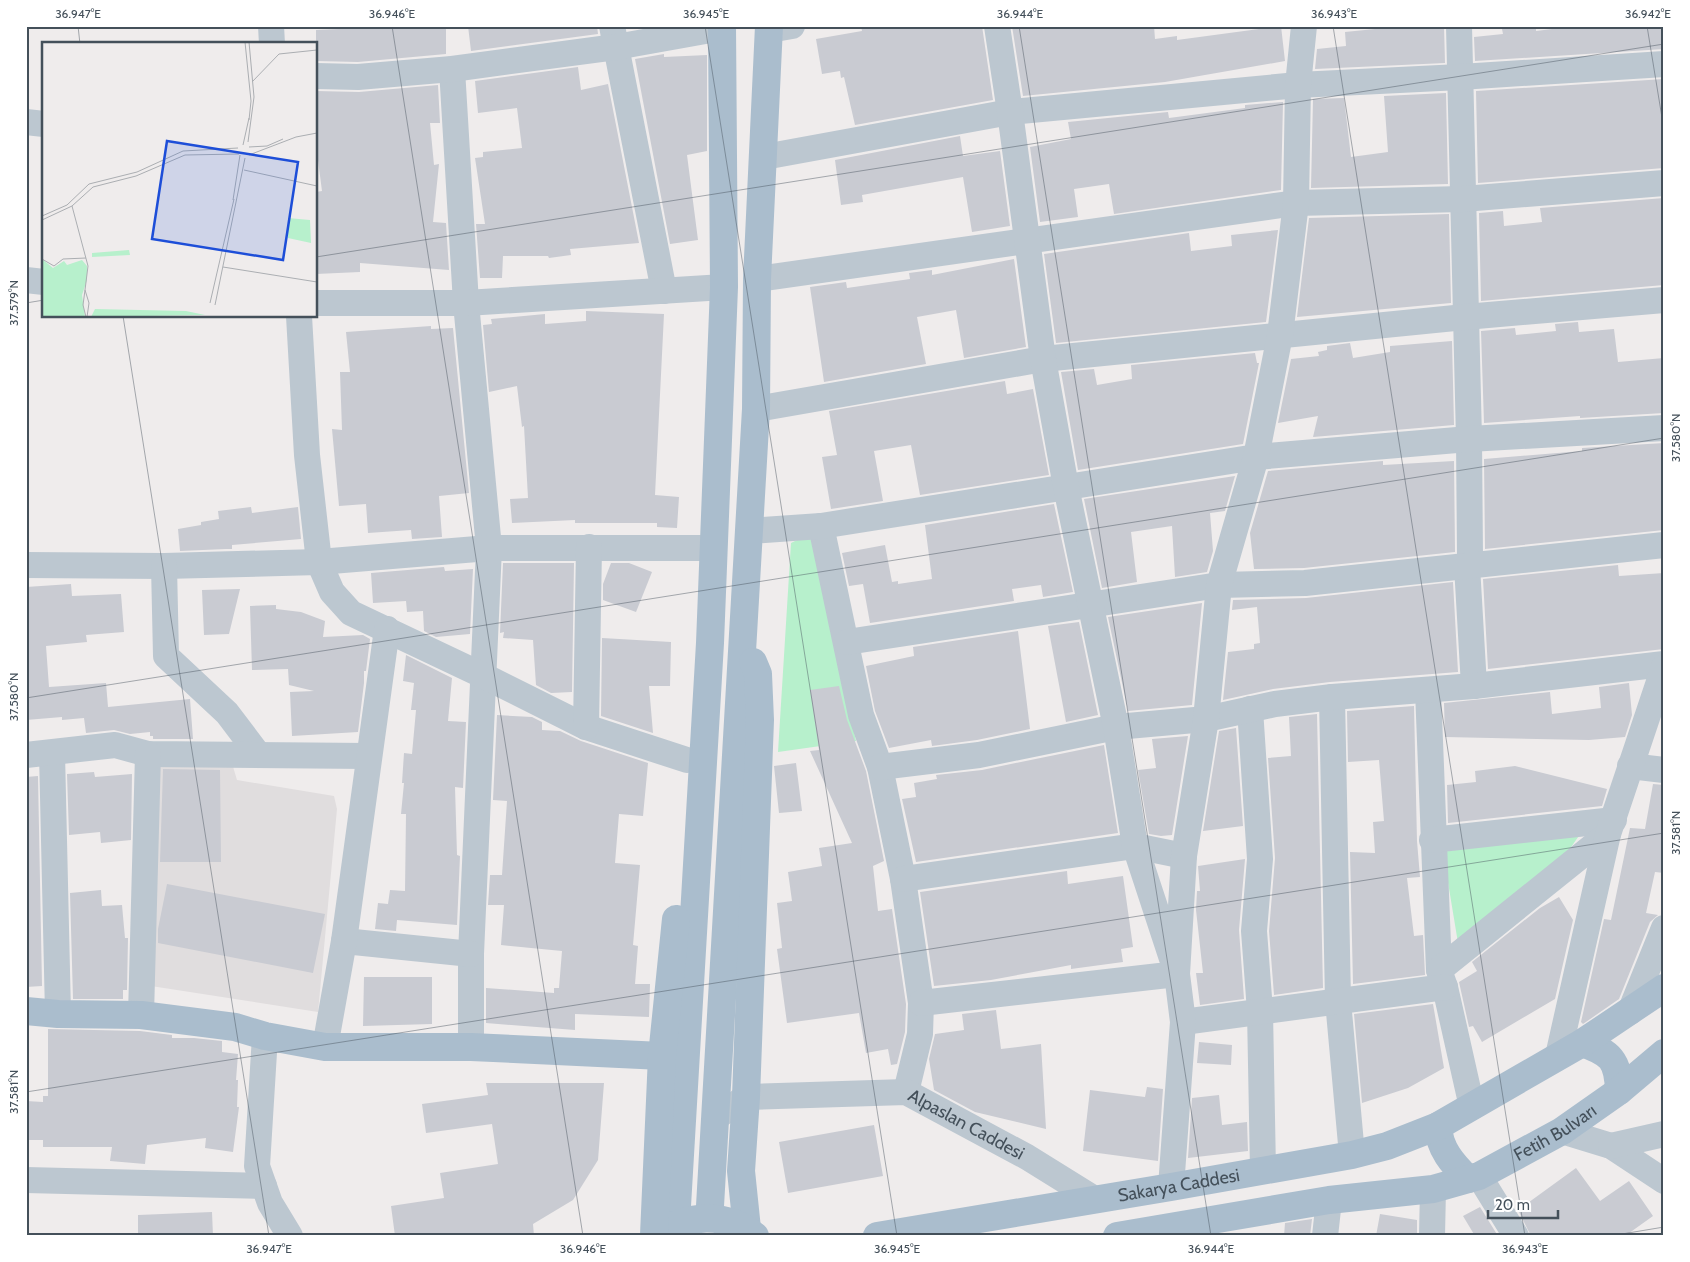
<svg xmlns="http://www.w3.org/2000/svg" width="1690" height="1262" viewBox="0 0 1690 1262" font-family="Cabin,sans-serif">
<rect width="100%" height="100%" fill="#efecec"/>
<path fill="#e0ddde" d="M152,758l79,2 6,20 97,16 3,13 -19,203 -167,-26z"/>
<path fill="#b7f0cc" d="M803,537l10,3 43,201 -78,11 13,-209z
M1585,827l-27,39 -100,77 -15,-91z"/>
<path fill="#c9cbd2" d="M362,26h84v28l-88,8 -42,-1v-31l46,-2z
M468,26h129l1,8 -127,17z
M861,26h121l11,74 -138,25 -11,-48 -3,1 -1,-7 -18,3 -6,-35 46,-8z
M1012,26h142l1,13 22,-3v4l104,-14 4,35 -120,21 -142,14z
M1405,26h39l1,37 -130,6 2,-20 29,-3 -1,-14z
M1536,26v5l40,-5h88v23l-189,12 -1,-24 29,-3 -1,-5z
M664,54v3l43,-2v96l-20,4 11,85 -28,4 -35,-185z
M578,67l3,23 27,-6 31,159 -69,6 1,6 -22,3 -1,-2h-45l-1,22h-22l-4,-54h9l-10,-66 8,-1v-5l39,-4 -5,-40 -39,5 -3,-32z
M1664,79v89l-186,15 -2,-92z
M438,85l2,38h-10l4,42 5,-1 -6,58 13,1 3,47 -89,-7v9l-44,2v-82l6,-1 -6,-46v-54l43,1z
M1446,93l2,91 -137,4 2,-89 31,-1 7,59 37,-5 -4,-56z
M1283,102l-2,88 -167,24 -5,-30 -35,5 4,28 -38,5 -10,-75 41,-8 -3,-17 100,-10 1,6 76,-10v-3z
M960,136l3,20 37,-5 10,75 -38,6 -9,-55 -101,18 1,7 -22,3 -6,-45z
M1664,198v87l-183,16 -2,-88 24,-2 1,15 38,-4 -2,-14z
M1449,214l2,89 -154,14 12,-99z
M1278,230l-12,92 -210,21 -12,-89 145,-21 2,18 41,-5 -1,-11z
M1014,259l12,88 -62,11 -8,-48 -39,7 9,47 -102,18 -14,-95 36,-5 1,6 63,-9 -1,-6 23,-3v5z
M586,311l78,3 -9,181 24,2 -2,31 -20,-1v-4h-82v-3l-63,3 -2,-24 18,-1 -4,-72 -2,1 -5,-41 -28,6 -6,-67 9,-1 -1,-5 54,-5v10l41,-3z
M1578,322l1,10 35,-3 4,33 46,-4v55l-84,5v-2l-96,7 -3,-92 34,-3 1,7 40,-4 -1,-7z
M431,326v3l22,-1 16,165 -30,3 3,41 -30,2 -1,-9 -43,3 -2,-29 -27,2 -7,-77 10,1 -2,-58h10l-4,-40z
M1452,341l2,84 -141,12 5,-21 -40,7 13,-64 28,-3 -1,-4 9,-2v-4l23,-3 3,15 37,-6v-6z
M1255,353l2,10h2l-16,81 -165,26 -17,-98 33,-3 3,16 35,-6 -1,-14z
M1005,381l2,13 26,-5 16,86 -129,20 -9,-50 -37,6 9,50 -52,8 -9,-52 15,-2 -8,-44z
M1664,443v87l-179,19 -1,-90 98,-8v-3z
M1383,461v4l71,-4 1,91 -151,16 -50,1 -4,-36 18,-62z
M1235,476l-10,35 -15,2 3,38 -6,21 -32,5 -3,-51 -41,6 6,50 -35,6 -18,-89z
M1054,504l19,88 -30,5 -2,-12 -29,4 2,12 -144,22 -7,-39 -14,2 -7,-33 43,-8 7,37 6,-1v3l34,-5 -7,-54z
M251,507l1,6 46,-6 3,32 -69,6v4h-6l-46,2 -2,-22 23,-4v-3l18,-3 -1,-8z
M503,563h71l-2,129 -21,1 -15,-8 -3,-45 -30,-2 1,-6 -4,1z
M611,563h18l23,9 -16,40 -33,-12v-16z
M1618,565l1,11 45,-3v76l-176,20 -5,-90z
M444,567l1,4 28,-2 -3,65 -34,3 -12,-6 -1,-20 -16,1 -1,-11 -33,2 -2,-30z
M1453,582l5,90 -128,10 -57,7 -50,11 5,-48 26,-3v-5l6,-1 -3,-36 -25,3 1,-10 73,-2z
M71,584l1,12 49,-2 3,38 -38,3 1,7 -41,4 3,41 57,-4 2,24 82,-8 3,40h-40v-3h-3v-4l-20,2 -16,-4 -28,3 -2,-15 -22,2v-3l-36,3v-133z
M240,589l-11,45 -25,1 -2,-45z
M1202,603l-10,102 -64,6 -20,-94z
M276,605v4l25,3 24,9 -2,16 40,-2 7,4 -4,32h-2v12l-6,49 -66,4 -2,-44 24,-1 -25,-6 -1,-16 -36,1 -2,-64z
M1079,622l19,93 -32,7 -18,-96z
M1018,631l12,98 -53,11 -45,6 -1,-6 -42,8 -14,-37 -9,-45 48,-10 -1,-9z
M602,638l69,4 -1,44h-21l4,47 -52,-17z
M406,655l46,23 -4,43 18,1 -3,66 -8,-1 2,68 3,1 -3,69 -60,-5 -1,11 -21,-2 3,-26 10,1 2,-14 15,1 1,-77h-5l3,-31h-2l2,-30 8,1 4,-44h-5l3,-27 -11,-2z
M1629,683l3,32 -7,22 -36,3 -144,-3 -1,-34 106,-11 2,22 49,-6 -2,-21z
M839,686l8,34 19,51 18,90 -11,5 5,45 14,-2 14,95 -1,28 -8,32 -6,1 -3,-16 -22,4 -7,-40 -72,10 -10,-74 5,-1 -5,-45 15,-2 -4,-29 34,-6 -3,-18 33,-5 -42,-92 9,-1 -9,-60z
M1414,706l3,135 3,36 -13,1 7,58 9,-1 2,40 -72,9 -3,-132 25,1 -2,-31 11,-1 -5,-61 -31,2 -1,-51z
M1317,714l6,274 -49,7 -5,-64 6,-73 -7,-100 23,-2 -2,-39z
M497,715l35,2 10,5v8l18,1 21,10 67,22 -5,53 -24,-2 -4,49 25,2 -7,80 5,1 -3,38h15l-1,33 -74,-3v16l-89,-7v-35l68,5v-5h5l3,-37 -61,-6 3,-40h-16l2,-30h12l5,-74 -14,-1z
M1236,728l7,98 -40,5 16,-100z
M1188,736l-16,99 -11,1 -12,-2 -11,-64 18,-2 -4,-29z
M1104,745l14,88 -202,29 -14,-63 14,-2 -2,-14 23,-4 -1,-4 46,-5z
M796,763l6,48 -23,2 -5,-47z
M1515,766l92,23 -5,17 -154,17 -1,-38 29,-3 -1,-11z
M163,769l57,1 1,92h-61z
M94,772l1,5 37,-3 -1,66 -30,3 -1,-11 -31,3 -2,-61z
M38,776l4,210 -16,1v-210z
M1653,784l11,1v88l-9,-1 -9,41 12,2 -8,7 -31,77 -36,25 -2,-2 23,-103 7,1 19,-92 15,1z
M1245,859l-6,71 5,69 -44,6 -4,-32h7l-7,-63 1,-19h3l-2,-25z
M1067,871l1,13 55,-8 10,71 -12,2 2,13 -52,7v-4l-80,15 -57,6 -14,-94z
M167,884l158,30 -12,59 -155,-30v-14z
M101,890l1,16 20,-1 3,33h3l-1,52h-4v9h-50l-3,-106z
M1559,897l14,23 -18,79 -73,43 -9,-16 -4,1 -10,-45 18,-11 -5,-9 68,-54z
M364,977h68v47l-69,2z
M1433,1004l11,64 -36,20 -46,15 -8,-89z
M996,1010l5,39 40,-5 5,85 -71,-17 -41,-22 -5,-31 6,-25 29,-4 -2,-16z
M48,1029l92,2 32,4v3h22l28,3v11l16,2 -2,26h2l-1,27h2l-6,45 -28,-4 1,-10 -59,7 -2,19 -35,-3 2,-14h-69v-7h-17v-39l17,1v-6h5z
M1199,1042l33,3 -1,20 -34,-2z
M486,1083h118l-6,77 -25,40 -40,24 1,12h-139l-4,-30 53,-8 -4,-25 58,-9 -6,-40 -66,9 -4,-29 66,-9z
M1147,1087l16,2 -5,72 -75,-10 7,-61 55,7z
M1219,1095l3,30 25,-3 1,29 -60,7 4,-60z
M874,1125l9,51 -95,17 -9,-51z
M1576,1168l24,33 29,-20 24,35 -28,20h-94l-13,-26z
M1480,1207l18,29h-23l-12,-20z
M212,1212l1,24h-75v-21z
M1380,1214l37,6v16h-41z
M1312,1219l-2,17h-26l1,-13z"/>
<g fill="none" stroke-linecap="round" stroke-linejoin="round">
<g stroke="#bcc7d0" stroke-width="26">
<path d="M271,26l1,18"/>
<path d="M612,26l52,265"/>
<path d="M1459,26l10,413 1,117 -3,10 7,120"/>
<path d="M769,30l23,-4"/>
<path d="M452,69l14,234 23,245 -18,406v93"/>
<path d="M316,76l42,1 94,-8 164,-22 106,-19"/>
<path d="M26,122l18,2"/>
<path d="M764,157l246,-45 288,-27 162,-8 204,-13"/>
<path d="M757,279l539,-76 167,-4 201,-16"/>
<path d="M26,280l18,2"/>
<path d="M316,303h150l258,-16"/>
<path d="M299,316l8,139 12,107 13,30 19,21 133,63 102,51 101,33"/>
<path d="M756,409l287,-50 422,-42 199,-17"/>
<path d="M821,526l40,189 19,52 23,112 18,124 -1,31 -14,58"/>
<path d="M749,531l72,-5 435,-69 213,-18 195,-11"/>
<path d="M26,565l138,1 155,-4 170,-14h224"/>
<path d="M164,566l2,90 61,57 31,41"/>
<path d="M847,642l372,-57 86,-2 359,-38"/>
<path d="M1428,690l11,280 6,17 27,120"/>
<path d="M1332,697l6,304 14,154"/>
<path d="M1250,709l10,150 -6,72 6,80 3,159"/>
<path d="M586,727l3,-180"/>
<path d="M52,753l6,261"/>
<path d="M26,755l89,-10 33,9 220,2"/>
<path d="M1630,766l34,4"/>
<path d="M880,767l99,-12 137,-28 90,-8 69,-15 57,-7 142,-11 190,-22"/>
<path d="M1432,840l182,-20"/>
<path d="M903,879l232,-33 49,10"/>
<path d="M344,941l127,13"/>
<path d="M1439,970l169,-136"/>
<path d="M921,1003l256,-29 -42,-128 -19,-119 -50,-240 -23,-128 -33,-247 -13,-86"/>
<path d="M1630,1012l34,-84"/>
<path d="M141,1015l7,-261"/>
<path d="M1183,1022l262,-35"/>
<path d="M265,1036l-8,130 13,37 20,33"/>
<path d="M325,1047l19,-106 43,-312"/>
<path d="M1558,1056l50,-222 56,-167"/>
<path id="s1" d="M715,1118l31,-21 160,-5 121,65 66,41"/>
<path d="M1562,1131l49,15 53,35"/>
<path d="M1611,1146l53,-12"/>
<path d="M1479,1176l37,60"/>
<path d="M26,1180l238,6"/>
<path d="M1171,1187l12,-165 -6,-48 7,-118 22,-137 13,-134 37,-128 24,-122 16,-132 2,-118 6,-59"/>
<path d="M1325,1236l4,-36"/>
<path d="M1432,1236l1,-47"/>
</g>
<g stroke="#aabdcd" stroke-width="28">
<path d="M26,1011l32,3 83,1 94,12 30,9 60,11h146l191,9"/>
<path d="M1582,1043c29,10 36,17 37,48"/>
<path d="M1438,1126c1,23 15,38 30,53"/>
<path d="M677,1206l33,-563 14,-356 -2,-261"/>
<path d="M710,1206l46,-797 1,-130 12,-253"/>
<path d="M747,1229l-6,-58 5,-74 14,-377 -2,-46 -5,-12"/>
<path d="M657,1234c31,-19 68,-23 98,2"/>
<path d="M654,1235l8,-179 14,-137"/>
<path id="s2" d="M877,1236l294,-49 181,-32 35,-9 51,-20 144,-83 82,-55"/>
<path id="s3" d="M1117,1236l212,-36 104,-11 46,-13 83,-45 57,-40 45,-38"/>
</g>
</g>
<path fill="none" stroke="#44505a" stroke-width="1" stroke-opacity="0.45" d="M78,26l2,18M392,26l191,1210M705,26l192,1210M1019,26l192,1210M1333,26l192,1210M1647,26l17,104M316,257l1348,-213M26,303l18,-3M123,316l146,920M26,698l1638,-260M26,1092l1638,-259M1610,1236l54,-9"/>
<g text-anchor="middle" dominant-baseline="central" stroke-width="4" stroke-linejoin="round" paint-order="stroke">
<g font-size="18" fill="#44505a" stroke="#fff">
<text stroke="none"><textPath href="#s1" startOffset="266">Alpaslan Caddesi</textPath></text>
<text stroke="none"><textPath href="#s3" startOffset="455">Fetih Bulvarı</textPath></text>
<text stroke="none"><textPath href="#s2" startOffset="306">Sakarya Caddesi</textPath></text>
</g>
</g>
<g transform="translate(42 42)">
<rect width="275" height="275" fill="#efecec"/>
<path d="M246,176l22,2 1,23 -23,-5zM87,208l1,5 -38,2v-4zM0,217l11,9 11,-7 3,4 15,-5 5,6v14l-5,15 3,22h-43zM53,267l91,2 19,4 -114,2z" fill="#b7f0cc"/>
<path fill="none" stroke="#abaeb2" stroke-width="1" d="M203,0l6,59 -2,19M210,40l27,-28 38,-4M206,100l6,-45 -5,-55M201,103l6,-27M207,105l18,-1 16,-7M207,113l47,-18 21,-4M202,128l73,16M191,158l7,-45M30,164l16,60 -3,24 4,13 -2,14M0,174l25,-11 22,-21 48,-12 46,-21 55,-3M0,178l30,-14 21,-19 43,-11 49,-21 54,-1M0,217l12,7 9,-7 23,-1M181,225l94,15M43,248l-2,15 3,12M168,261l24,-104M173,263l30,-147"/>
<path fill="#1d4ed8" fill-opacity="0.15" stroke="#1d4ed8" stroke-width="2.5" d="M125,99l131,21 -15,98 -131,-21z"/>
<rect width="275" height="275" fill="none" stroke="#44505a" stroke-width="2.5"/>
</g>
<rect width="1690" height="1262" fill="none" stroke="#ffffff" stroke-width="55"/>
<path d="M1488 1210v8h70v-8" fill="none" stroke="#44505a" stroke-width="2.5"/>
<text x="1495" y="1210" font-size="15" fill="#44505a" stroke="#ffffff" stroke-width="4" paint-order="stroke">20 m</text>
<rect x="28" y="28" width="1634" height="1206" fill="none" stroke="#44505a" stroke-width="2"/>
<g font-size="12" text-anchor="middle" fill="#44505a">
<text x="78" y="18">36.947°E</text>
<text x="392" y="18">36.946°E</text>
<text x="706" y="18">36.945°E</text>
<text x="1020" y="18">36.944°E</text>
<text x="1334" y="18">36.943°E</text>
<text x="1648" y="18">36.942°E</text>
<text transform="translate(14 303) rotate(-90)" y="4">37.579°N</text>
<text transform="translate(1676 438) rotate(-90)" y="4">37.580°N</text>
<text transform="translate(14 697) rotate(-90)" y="4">37.580°N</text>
<text transform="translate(1676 833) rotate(-90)" y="4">37.581°N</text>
<text transform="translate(14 1092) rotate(-90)" y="4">37.581°N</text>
<text x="269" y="1253">36.947°E</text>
<text x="583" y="1253">36.946°E</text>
<text x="897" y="1253">36.945°E</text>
<text x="1211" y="1253">36.944°E</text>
<text x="1525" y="1253">36.943°E</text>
</g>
</svg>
